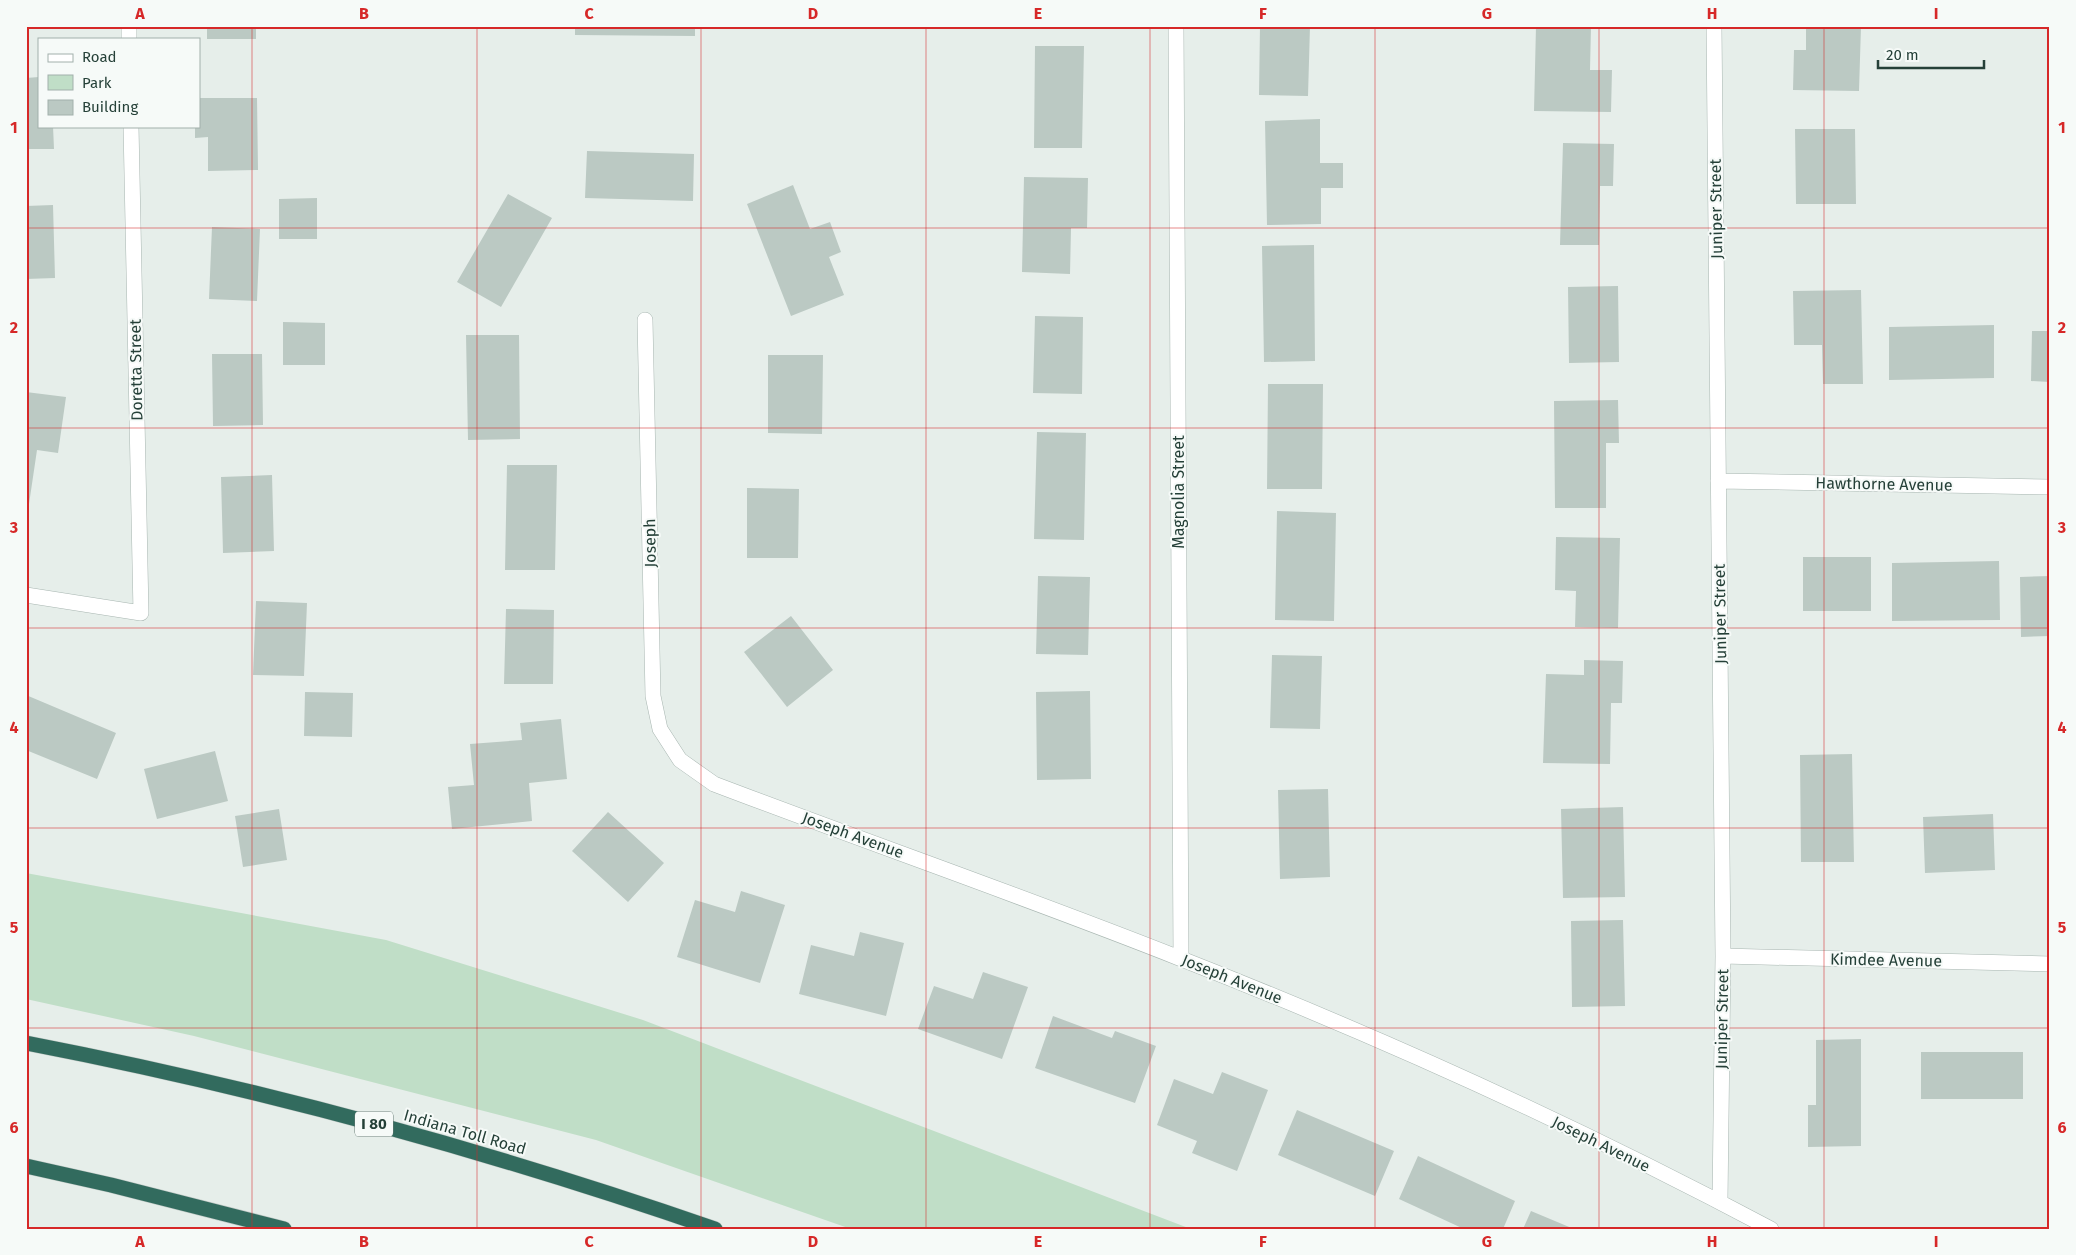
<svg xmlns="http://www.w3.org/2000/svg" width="2076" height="1255" viewBox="0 0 2076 1255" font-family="'Fira Sans',sans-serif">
<rect width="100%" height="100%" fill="#e6eeea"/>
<path fill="#c0dec7" d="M26,873l360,67 257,80 548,209h-340l-255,-89 -402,-104 -168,-37z"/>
<path fill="#bbc9c3" d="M207,26h49v13h-49z
M575,26h120v10l-120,-1z
M1260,26h50l-2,70 -49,-1z
M1536,26h55l-1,44h22l-1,42 -77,-1z
M1806,26h55l-2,65 -66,-1 1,-40h12z
M1035,46h49l-2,102h-48z
M39,77v49h14l1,23h-28v-71z
M199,98h58l1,72 -50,1v-34l-13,1v-12h4z
M1320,119v44h23v25h-22v36l-54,1 -2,-104z
M1795,129h60l1,75h-60z
M1563,143l51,1 -1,42h-13l-1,59h-39z
M587,151l107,3 -1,47 -108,-3z
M1024,177l64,1 -1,50h-16l-1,46 -48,-2z
M793,185l17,44 20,-7 11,30 -12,5 15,38 -53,21 -44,-112z
M508,194l44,24 -51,89 -44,-25z
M317,198v41h-38v-40z
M53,205l2,73 -29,1v-73z
M212,227l48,2 -3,72 -48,-2z
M1314,245l1,116 -51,1 -2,-116z
M1618,286l1,76 -50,1 -1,-76z
M1861,290l2,94h-40l-1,-39h-28l-1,-54z
M1035,316l48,1 -1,77 -49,-1z
M283,322l42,1v42h-42z
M1994,325v53l-105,2v-53z
M2032,331h18v51l-19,-1z
M466,335h53l1,104 -52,1z
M212,354h50l1,71 -50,1z
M768,355h55l-1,79 -54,-1z
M1268,384h55l-1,105h-55z
M26,392l40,5 -8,56 -21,-3 -8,54h-3z
M1618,400l1,43h-13v65h-51l-1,-107z
M1037,432l49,1 -2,107 -50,-1z
M507,465h50l-2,105h-50z
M272,475l2,76 -51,2 -2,-76z
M747,488l52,1 -1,69h-51z
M1277,511l59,2 -2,108 -59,-1z
M1556,537l64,1 -2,90 -43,-1 1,-36 -21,-1z
M1803,557h68v54h-68z
M1999,561l1,59 -108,1v-58z
M1038,576l52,1 -2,78 -52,-1z
M2050,576v60l-29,1 -1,-60z
M256,601l51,2 -3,73 -51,-1z
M506,609l48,1 -1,74h-49z
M791,616l42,54 -46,37 -43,-55z
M1272,655l50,1 -2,73 -50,-1z
M1584,660l39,1 -1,42h-11l-1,61 -67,-1 3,-89 38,1z
M1090,691l1,88 -54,1 -1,-88z
M305,692l48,1 -1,44 -48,-1z
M26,695l90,38 -19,46 -71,-29z
M561,719l6,60 -38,4 3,38 -80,8 -4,-42 26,-2 -4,-41 52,-4 -2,-17z
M215,751l13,50 -71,18 -13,-50z
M1852,754l2,108h-53l-1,-107z
M1328,789l2,88 -50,2 -2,-89z
M1623,807l2,90 -62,1 -2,-89z
M279,809l8,51 -44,7 -8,-51z
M608,812l56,51 -36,39 -56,-51z
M1993,814l2,56 -70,3 -2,-56z
M741,891l44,14 -25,78 -83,-26 18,-57 40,12z
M1623,920l2,86 -53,1 -1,-86z
M860,932l44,11 -18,73 -87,-22 12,-49 43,11z
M983,972l45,15 -26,72 -84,-30 16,-43 39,13z
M1053,1016l59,22 3,-7 41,15 -21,57 -100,-35z
M1861,1039v107l-53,1v-42h8v-65z
M1921,1052h102v47h-102z
M1222,1072l46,18 -31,81 -45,-18 5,-12 -40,-16 17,-46 39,15z
M1297,1110l97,41 -19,45 -97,-41z
M1418,1156l97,45 -12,28h-39l-65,-30z
M1531,1211l43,18h-51z"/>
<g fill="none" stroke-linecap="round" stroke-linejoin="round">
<g stroke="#a8b6b1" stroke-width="16">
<path id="street" d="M129,26v13
M1176,26l5,932
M1714,26l9,930 -3,246
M645,320l8,376 7,33 20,31 34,24c155,59 311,113 465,174 202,79 400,169 592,271
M1718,481l332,6
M26,595l115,18 -10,-487
M1723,956l327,8"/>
</g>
<g stroke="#c2cac7" stroke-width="16">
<path id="highway" d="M26,1043c233,45 464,108 689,186
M26,1166l85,19 173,44"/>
</g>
<use href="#street" stroke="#fff" stroke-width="15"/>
<use href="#highway" stroke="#326b5e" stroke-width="15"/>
</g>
<path fill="none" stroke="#d62828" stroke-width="1" stroke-opacity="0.55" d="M252,26v1203M477,26v1203M701,26v1203M926,26v1203M1150,26v1203M1375,26v1203M1599,26v1203M1824,26v1203M26,228h2024M26,428h2024M26,628h2024M26,828h2024M26,1028h2024"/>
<g text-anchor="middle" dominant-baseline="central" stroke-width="4" stroke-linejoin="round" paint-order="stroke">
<rect fill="#f6faf8" stroke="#647872" stroke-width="1" x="355" y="1111.5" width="38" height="25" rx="4"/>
<g font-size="15" font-weight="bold" fill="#254038">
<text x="374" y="1124">I 80</text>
</g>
<g font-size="16" fill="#254038" stroke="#f6faf8">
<text transform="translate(1716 209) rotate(-91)">Juniper Street</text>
<text transform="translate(136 370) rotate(-91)">Doretta Street</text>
<text transform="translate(1884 484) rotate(1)">Hawthorne Avenue</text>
<text transform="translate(1178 492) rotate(-90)">Magnolia Street</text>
<text transform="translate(650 543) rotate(-91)">Joseph</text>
<text transform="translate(1720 614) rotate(-91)">Juniper Street</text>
<text transform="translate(853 835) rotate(20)">Joseph Avenue</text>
<text transform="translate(1886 960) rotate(1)">Kimdee Avenue</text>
<text transform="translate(1232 979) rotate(22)">Joseph Avenue</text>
<text transform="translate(1722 1019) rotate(-89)">Juniper Street</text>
<text transform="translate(465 1132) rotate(16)">Indiana Toll Road</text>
<text transform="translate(1601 1144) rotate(26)">Joseph Avenue</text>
</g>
</g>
<rect width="2076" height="1255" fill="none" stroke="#f6faf8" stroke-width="55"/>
<rect x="38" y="38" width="162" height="90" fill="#f6faf8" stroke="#a2b0ab"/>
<rect x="48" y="54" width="25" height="8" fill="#ffffff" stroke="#a2b0ab"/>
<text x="82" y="62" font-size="15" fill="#254038">Road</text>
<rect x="48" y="75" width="25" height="15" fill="#c0dec7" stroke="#a2b0ab"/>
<text x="82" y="88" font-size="15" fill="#254038">Park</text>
<rect x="48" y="100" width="25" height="15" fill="#bbc9c3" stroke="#a2b0ab"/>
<text x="82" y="112" font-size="15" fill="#254038">Building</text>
<path d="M1878 60v8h106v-8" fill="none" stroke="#254038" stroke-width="2.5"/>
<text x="1886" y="60" font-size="15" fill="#254038" stroke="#f6faf8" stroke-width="4" paint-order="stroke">20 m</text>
<rect x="28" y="28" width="2020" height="1200" fill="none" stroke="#d62828" stroke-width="2"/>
<g font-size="16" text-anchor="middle" font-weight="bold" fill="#d62828">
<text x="140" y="19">A</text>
<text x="364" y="19">B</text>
<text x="589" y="19">C</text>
<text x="813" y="19">D</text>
<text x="1038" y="19">E</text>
<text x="1263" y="19">F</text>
<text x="1487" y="19">G</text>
<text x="1712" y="19">H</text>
<text x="1936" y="19">I</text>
<text x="14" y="133">1</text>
<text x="2062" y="133">1</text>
<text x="14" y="333">2</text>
<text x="2062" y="333">2</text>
<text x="14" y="533">3</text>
<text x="2062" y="533">3</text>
<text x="14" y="733">4</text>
<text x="2062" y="733">4</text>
<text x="14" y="933">5</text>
<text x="2062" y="933">5</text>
<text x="14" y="1133">6</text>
<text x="2062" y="1133">6</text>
<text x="140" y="1247">A</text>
<text x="364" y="1247">B</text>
<text x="589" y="1247">C</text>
<text x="813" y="1247">D</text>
<text x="1038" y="1247">E</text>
<text x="1263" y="1247">F</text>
<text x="1487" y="1247">G</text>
<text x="1712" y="1247">H</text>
<text x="1936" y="1247">I</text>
</g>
</svg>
